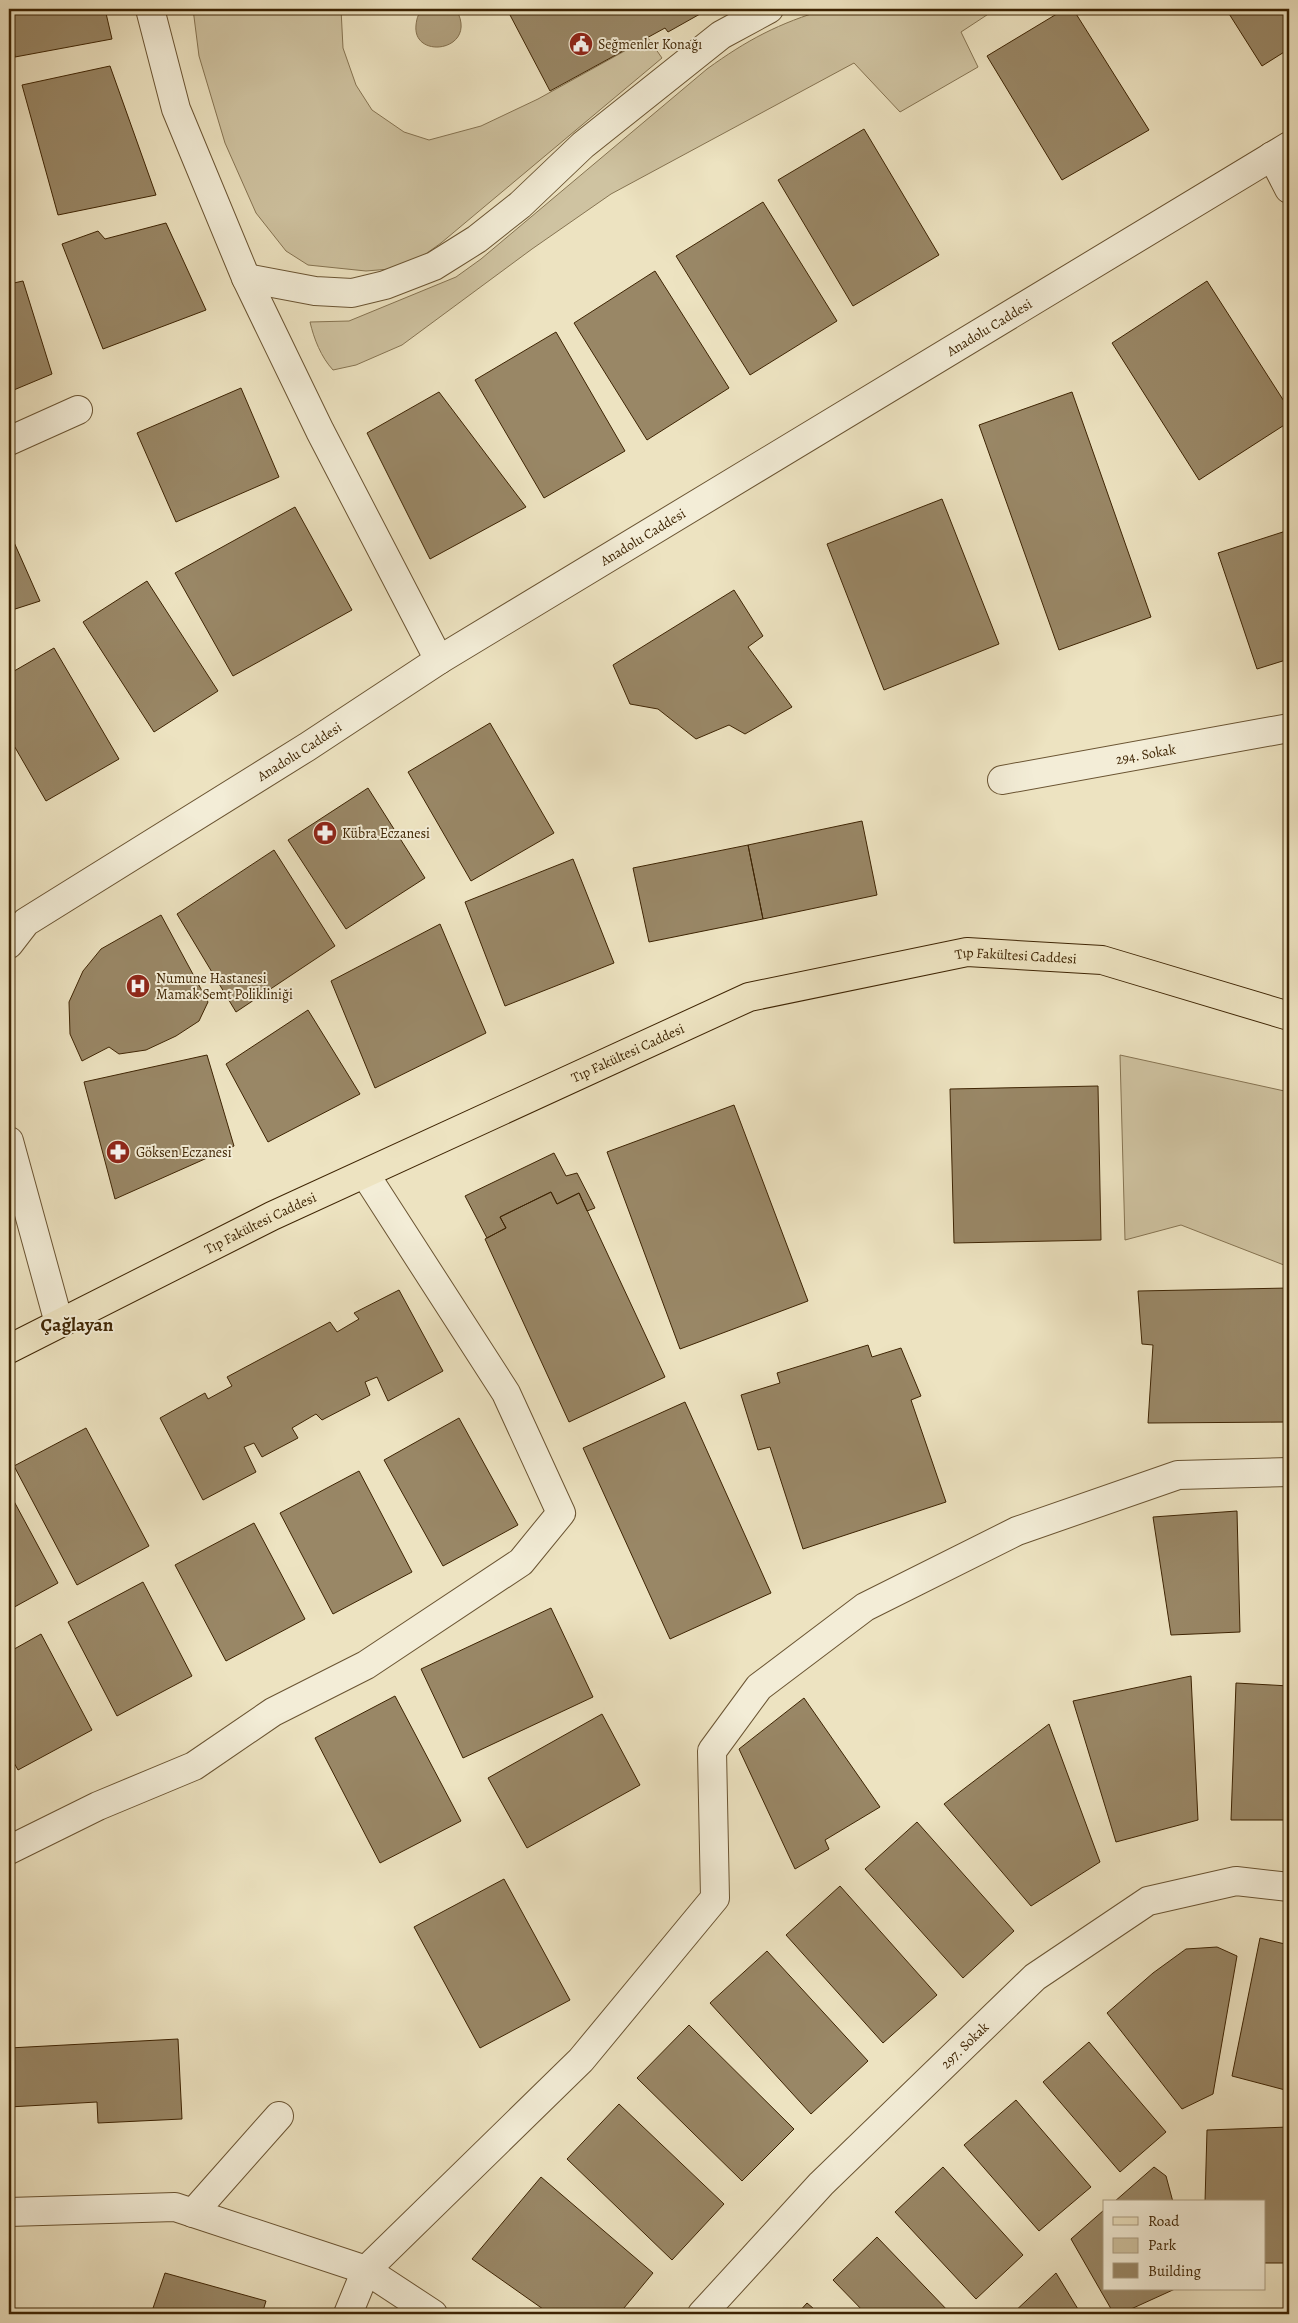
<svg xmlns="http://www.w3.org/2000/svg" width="1298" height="2323" viewBox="0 0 1298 2323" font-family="Alegreya,serif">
<rect width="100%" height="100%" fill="#ede3c1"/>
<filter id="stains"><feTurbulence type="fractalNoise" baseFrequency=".004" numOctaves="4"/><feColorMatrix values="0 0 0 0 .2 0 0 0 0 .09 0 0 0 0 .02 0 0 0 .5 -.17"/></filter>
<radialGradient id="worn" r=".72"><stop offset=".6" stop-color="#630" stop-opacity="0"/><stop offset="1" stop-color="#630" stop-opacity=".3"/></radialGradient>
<path fill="#cfc3a1" stroke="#867452" d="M193,9h148l2,39 13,37 16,25 32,22 25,8 52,-14 57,-27 110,-61 14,20 -221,185 -25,18 -26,8 -24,2 -58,-6 -22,-14 -30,-38 -31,-70 -26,-87z
M827,9h169l-35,23 17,35 -78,45 -46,-49 -243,131 -79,55 -130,96 -46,20 -23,5c-12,-13 -19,-31 -23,-48l39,-1 107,-44 25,-18 226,-190c40,-29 72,-46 120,-60z
M1120,1055l169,37v175l-108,-42 -56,15z"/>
<path fill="#b2a280" stroke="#84704e" d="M425,9h31c24,42 -44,52 -40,16 1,-8 2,-12 9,-16z"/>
<path fill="#998766" stroke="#3e2403" d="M9,9h96l7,30 -97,18z
M520,9h177l3,5 -32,18 -3,-4 -115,63 -40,-76z
M1065,9h8l76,121 -87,50 -75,-124z
M1226,9h63v40l-27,17z
M110,66l46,129 -98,20 -36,-130z
M864,129l75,126 -86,51 -75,-126z
M763,202l74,119 -87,54 -74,-119z
M166,223l40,87 -103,39 -41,-105 36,-13 7,8z
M655,271l74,117 -82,52 -73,-117z
M23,281l29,93 -43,18v-108z
M1207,281l82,128v13l-90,58 -87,-137z
M556,332l69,119 -81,47 -69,-118z
M241,388l38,89 -103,45 -39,-89z
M439,392l87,115 -96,52 -63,-126z
M1072,392l79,225 -92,33 -80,-225z
M942,499l57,145 -115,46 -57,-146z
M295,507l57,103 -119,66 -58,-103z
M1289,530v129l-32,10 -39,-116z
M9,531l31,70 -31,10z
M147,581l71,110 -64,41 -71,-110z
M734,590l29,46 -15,11 44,60 -47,27 -16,-9 -33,14 -38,-30 -28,-5 -17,-39z
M54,648l65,111 -73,42 -37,-64v-63z
M490,723l64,110 -83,48 -63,-109z
M368,788l57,90 -79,51 -58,-89z
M862,821l15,74 -114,24 -15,-74z
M748,845l15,74 -114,23 -16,-74z
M274,850l61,96 -99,66 -59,-98z
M573,859l41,104 -109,43 -40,-104z
M161,915l47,87 -9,19 -23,15 -30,14 -27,4 -10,-7 -27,14 -12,-27 -1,-32 14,-31 18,-22z
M440,924l46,109 -111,55 -44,-107z
M308,1010l52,84 -92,48 -42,-78z
M207,1055l27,91 -119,53 -31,-117z
M1098,1086l3,154 -147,3 -4,-154z
M734,1105l74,196 -128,48 -73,-197z
M554,1153l12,23 11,-3 18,35 -8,3 -8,-18 -22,11 -6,-12 -51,25 6,11 -19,10 -22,-42z
M551,1192l6,12 22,-11 86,184 -96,45 -84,-183 21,-11 -6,-11z
M1289,1288v134l-141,1 5,-78 -11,-1 -4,-53z
M399,1290l44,81 -55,30 -11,-24 -12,5 5,13 -48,25 -6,-6 -24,14 6,10 -36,19 -8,-14 -10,4 12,25 -53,28 -43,-82 45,-25 3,6 24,-13 -5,-9 103,-55 7,10 22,-13 -5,-6z
M868,1345l4,12 29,-9 20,48 -10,4 35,102 -143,47 -33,-102 -12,3 -17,-55 39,-12 -3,-10z
M685,1402l86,191 -101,46 -87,-191z
M459,1418l59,107 -75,41 -59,-106z
M86,1428l63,118 -72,39 -63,-119z
M359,1471l53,101 -79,42 -53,-101z
M9,1492l49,91 -49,27z
M1237,1511l3,121 -69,3 -18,-118z
M254,1523l51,96 -79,42 -51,-96z
M143,1582l49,94 -75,40 -49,-94z
M551,1608l42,89 -130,61 -42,-89z
M41,1634l51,96 -74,40 -9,-16v-102z
M1191,1676l7,144 -82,22 -43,-141z
M1236,1683l53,3v134h-58z
M395,1696l66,125 -81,42 -65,-125z
M804,1698l76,109 -55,33 4,9 -34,20 -56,-120z
M602,1714l38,71 -113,63 -39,-70z
M1049,1724l51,138 -69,44 -87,-102z
M917,1822l97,109 -51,47 -98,-109z
M504,1879l66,121 -90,48 -66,-121z
M840,1886l97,109 -54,48 -97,-108z
M1260,1938l29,7v146l-57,-15z
M1217,1947l20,9 -24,138 -31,15 -75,-96 46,-40 33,-24z
M767,1951l101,110 -57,53 -101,-111z
M689,2025l105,104 -52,52 -105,-103z
M178,2039l4,80 -84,4 -1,-21 -88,5v-59z
M1089,2042l77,90 -46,40 -77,-90z
M1016,2100l75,87 -52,44 -75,-86z
M619,2104l105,100 -52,56 -105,-101z
M1289,2127v136h-25v-61h-59l2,-72z
M943,2167l80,88 -47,44 -81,-87z
M1154,2167l12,9 7,26h-59z
M541,2177l112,96 -34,41h-69l-78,-55z
M1104,2210v79h71l-55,25h-6l-43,-75z
M877,2237l74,77h-85l-33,-34z
M165,2273l101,28 -4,13h-111z
M1056,2273l25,41h-69z
M807,2303l13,11h-23z"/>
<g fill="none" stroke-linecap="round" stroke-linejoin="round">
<g stroke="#6a5432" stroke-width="30">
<g id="minor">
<path d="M150,9l26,100 70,169 74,153 119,229"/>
<path d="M1272,156l17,33"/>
<path d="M246,278l69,13 37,2 33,-8 49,-19 43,-27 43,-34 63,-60 138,-110 48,-26"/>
<path d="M9,441l69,-31"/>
<path id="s1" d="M1002,780l287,-52"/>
<path id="s2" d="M9,944l17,-22 281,-175 132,-87 850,-514"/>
<path d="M9,1141l50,182"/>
<path d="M9,1850l89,-44 96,-40 79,-54 93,-47 155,-103 40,-49 -55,-120 -141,-219"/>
<path d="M9,2212l166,-5 191,63 67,44"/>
<path d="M193,2213l86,-97"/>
<path d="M348,2314l18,-44 215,-210 134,-162 -3,-147 47,-64 106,-80 152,-76 161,-56 111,-3"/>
<path id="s3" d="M702,2314l119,-130 214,-207 113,-76 88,-20 53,6"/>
</g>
</g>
<g stroke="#3e2403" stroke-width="30">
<g id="major">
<path id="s4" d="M9,1349l263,-133 477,-219 218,-45 135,8 187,56"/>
</g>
</g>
<use href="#minor" stroke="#f3edd7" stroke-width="28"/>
<use href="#major" stroke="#ede3c1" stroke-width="28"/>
</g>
<defs>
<g id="civic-disc" transform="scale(1.25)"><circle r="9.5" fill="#8f2418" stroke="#f3edd7"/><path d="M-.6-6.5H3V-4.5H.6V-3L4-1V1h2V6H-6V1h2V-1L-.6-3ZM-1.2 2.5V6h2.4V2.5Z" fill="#fff"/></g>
<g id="pharmacy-disc" transform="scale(1.25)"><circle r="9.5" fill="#8f2418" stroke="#f3edd7"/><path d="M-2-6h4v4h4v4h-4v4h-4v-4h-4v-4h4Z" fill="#fff"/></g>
<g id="hospital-disc" transform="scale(1.25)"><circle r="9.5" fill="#8f2418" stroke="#f3edd7"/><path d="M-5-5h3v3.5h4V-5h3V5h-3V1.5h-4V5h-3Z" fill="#fff"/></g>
</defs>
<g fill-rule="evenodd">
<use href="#civic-disc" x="581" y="44"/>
<use href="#pharmacy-disc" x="325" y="833"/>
<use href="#hospital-disc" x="138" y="986"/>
<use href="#pharmacy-disc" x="118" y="1152"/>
</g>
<g text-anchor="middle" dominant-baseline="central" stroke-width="4" stroke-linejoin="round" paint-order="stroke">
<g font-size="14" fill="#3e2403" stroke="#f3edd7" text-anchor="start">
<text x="598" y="44">Seğmenler Konağı</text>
<text x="342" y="833">Kübra Eczanesi</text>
<text x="156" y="978">Numune Hastanesi<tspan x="156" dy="16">Mamak Semt Polikliniği</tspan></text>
<text x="136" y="1152">Göksen Eczanesi</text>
</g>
<g font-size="14" fill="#3e2403" stroke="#f3edd7">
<text stroke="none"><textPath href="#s2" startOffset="1160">Anadolu Caddesi</textPath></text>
<text stroke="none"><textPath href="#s2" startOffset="755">Anadolu Caddesi</textPath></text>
<text stroke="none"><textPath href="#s2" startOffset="350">Anadolu Caddesi</textPath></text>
<text stroke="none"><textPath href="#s1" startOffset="146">294. Sokak</textPath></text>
<text stroke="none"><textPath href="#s4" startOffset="1091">Tıp Fakültesi Caddesi</textPath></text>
<text stroke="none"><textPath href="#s4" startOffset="686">Tıp Fakültesi Caddesi</textPath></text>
<text stroke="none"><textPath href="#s4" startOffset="281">Tıp Fakültesi Caddesi</textPath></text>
<text stroke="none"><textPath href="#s3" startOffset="376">297. Sokak</textPath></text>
</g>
<g font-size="19" font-weight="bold" fill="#3e2403" stroke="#f3edd7">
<text x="77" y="1325">Çağlayan</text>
</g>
</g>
<rect width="1298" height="2323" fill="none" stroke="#ede3c1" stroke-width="30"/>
<rect x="10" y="10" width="1278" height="2303" fill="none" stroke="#3e2403" stroke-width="2.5"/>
<rect x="15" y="15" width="1268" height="2293" fill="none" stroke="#3e2403"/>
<rect x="1103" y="2200" width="162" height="90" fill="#f3edd7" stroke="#ab9d82"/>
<rect x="1113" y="2217" width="25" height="8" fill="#ede3c1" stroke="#ab9d82"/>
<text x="1148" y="2226" font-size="15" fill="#3e2403">Road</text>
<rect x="1113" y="2238" width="25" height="15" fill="#cfc3a1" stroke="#ab9d82"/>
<text x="1148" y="2250" font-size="15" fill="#3e2403">Park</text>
<rect x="1113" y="2263" width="25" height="15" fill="#998766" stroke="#ab9d82"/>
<text x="1148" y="2276" font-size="15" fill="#3e2403">Building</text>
<rect width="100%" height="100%" filter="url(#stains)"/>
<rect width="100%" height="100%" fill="url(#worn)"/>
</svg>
